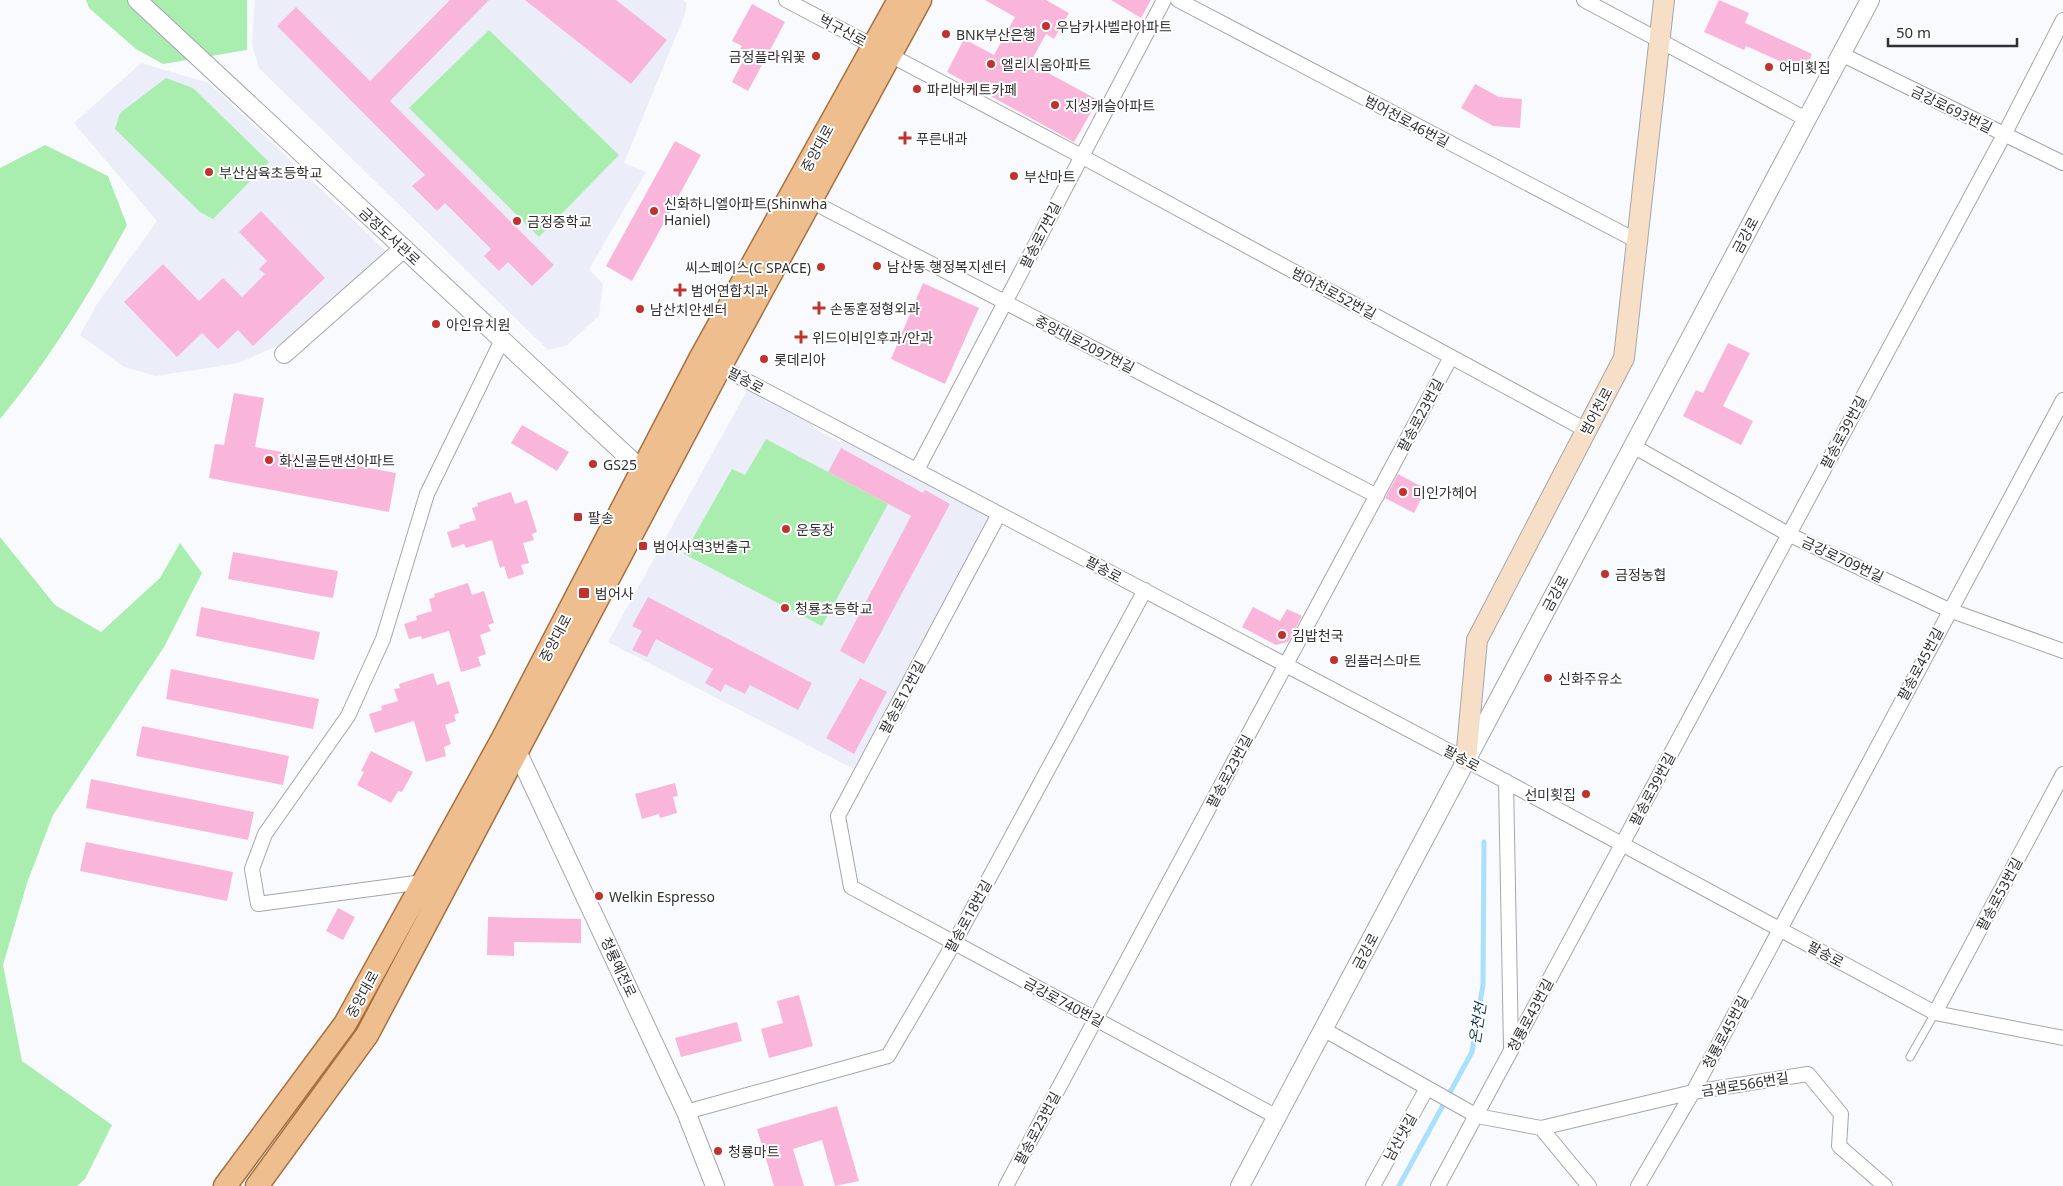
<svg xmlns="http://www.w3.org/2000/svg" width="2063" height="1186" viewBox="0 0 2063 1186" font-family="'Noto Sans','Noto Sans KR',sans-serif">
<rect width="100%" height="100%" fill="#f9fafe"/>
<path fill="#ebeef9" d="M255,0h428l4,3 -2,11 -61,149 22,9 -57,97 14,15 -4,32 -32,29 -19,5 -289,-282 -7,-24z
M141,63l68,20 178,169 -108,93 -40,18 -83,13 -32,-9 -44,-32 17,-31 60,-83 -83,-98z
M749,387l64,36 1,5 26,14 5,-3 147,80 -138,250 -246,-127z"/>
<path fill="#a9eeaf" d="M86,0h161v50l-84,14 -27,-15 -47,-41z
M489,30l130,125 -80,82 -130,-129z
M166,78l27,10 76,74 -56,57 -13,-7 -85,-83 5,-16z
M45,145l63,31 19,49c-37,68 -77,134 -127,194v-251z
M766,439l122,65 -66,122 -138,-72 48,-85 13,6z
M0,537l55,68 46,27 59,-54 20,-35 22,30 -38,74 -111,168 -26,68 -24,82 19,96 90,64 -27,54 -8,7h-77z"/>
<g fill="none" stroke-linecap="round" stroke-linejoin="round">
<path stroke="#aae0fc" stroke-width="5" d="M1399,1186l73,-134 11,-67 1,-143"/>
</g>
<path fill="#fab6da" d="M450,0h39l-99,101 164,164 -22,21 -24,-24 -9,9 -15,-15 7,-7 -46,-46 -8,8 -25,-25 13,-11 -148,-149 19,-19 74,74z
M525,0h91l51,40 -36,44z
M985,0h61l23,13 -15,26 -8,-5 -16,29 68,37 -24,42 -127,-70 17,-33 30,16 21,-38z
M1111,0h40l-10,18z
M1719,0l30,13 -4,10 67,31 -8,18 -58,-26 -2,4 -40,-18z
M752,4l33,18 -37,69 -16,-9 14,-27 -7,-4 3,-5 -10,-5z
M1475,84l24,13 23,2 -2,29 -27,-2 -32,-18z
M675,141l26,14 -69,126 -26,-15z
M261,211l64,67 -72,68 -15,-16 -20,19 -16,-16 -25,24 -53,-55 39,-38 36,37 24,-23 19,19 23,-23 -6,-5 8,-8 -28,-29z
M923,283l56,25 -34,76 -54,-25z
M1728,343l22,10 -27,53 30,15 -12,24 -58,-29 13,-26 7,3z
M234,393l30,5 -9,49 141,26 -7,39 -180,-34 6,-34 9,1z
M522,425l47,27 -12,19 -46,-28z
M841,448l82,45 2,-3 25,14 -86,160 -24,-13 71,-135 -83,-44z
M1398,474l28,15 -12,24 -29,-15z
M511,492l4,12 12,-4 10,32 -5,2 2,6 -11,3 6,20 -8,2 3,9 -16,5 -4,-13 -4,2 -8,-28 -26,8 -2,-4 -12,4 -5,-16 13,-4 -1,-3 17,-5 -4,-12 6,-2 -1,-3z
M233,552l105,19 -5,27 -105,-19z
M468,583l4,12 12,-4 10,32 -6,2 3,6 -11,4 6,19 -8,3 3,9 -20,6 -12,-41 -27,8 -1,-3 -12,3 -5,-15 13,-4 -1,-4 16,-5 -3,-12 6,-2 -1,-3z
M648,597l164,86 -14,27 -48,-25 -5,9 -20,-10 -4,8 -16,-9 8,-14 -57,-30 -9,18 -15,-7 10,-19 -10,-5z
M201,607l119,25 -6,28 -118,-24z
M1253,607l27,14 7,-12 15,7 -14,26 -12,3 -34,-18z
M171,669l148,30 -6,30 -147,-30z
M433,673l4,12 12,-4 10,32 -5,2 2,6 -11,4 6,19 -7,3 2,9 -20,6 -12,-41 -39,12 -6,-19 13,-4 -1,-4 17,-5 -4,-12 6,-1 -1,-4z
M860,678l27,14 -33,62 -28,-16z
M142,726l147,30 -6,29 -147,-29z
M371,751l42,21 -11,20 -4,-1 -7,12 -34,-18 7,-13 -3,-1z
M91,779l163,33 -6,28 -162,-32z
M675,783l3,13 -5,1 4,16 -17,5 -1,-4 -17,5 -7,-25z
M86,842l147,30 -6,29 -147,-30z
M338,908l17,9 -12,23 -17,-9z
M488,917l93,2v24l-67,-1v14l-27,-1z
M799,995l14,51 -44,12 -8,-29 22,-6 -6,-22z
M737,1022l5,19 -61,16 -6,-19z
M837,1106l22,75 -24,5 -13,-46 -29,9 11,37h-30l-17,-57z"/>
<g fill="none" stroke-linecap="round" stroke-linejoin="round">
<g stroke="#a5a6aa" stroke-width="9">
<path id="service" d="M1910,1057l25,-44"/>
</g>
<g stroke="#a5a6aa" stroke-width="16">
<path id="minor" d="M786,0l295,156 505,274
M1178,0l459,241
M1584,0l222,119
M1841,54l222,109
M805,198l572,298
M715,364l751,396 469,253 128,25
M1633,446l155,88 161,76 114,41
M917,470l247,-470
M999,514l-161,302 13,71 426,230
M1506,781l5,267
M423,882l-165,22 -6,-35 13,-35 83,-118 35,-77 44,-145 75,-154
M1935,1013l128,-239
M1323,1029l154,87 64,12 48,58
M686,1112l202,-56 66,-113 191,-353
M1541,1128l152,-36 115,-18 33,40 -2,32 46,40
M1006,1186l445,-829
M1373,1186l54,-98
M1438,1186l566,-1051 59,-115
M1638,1186l55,-94 370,-692"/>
</g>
<g stroke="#a5a6aa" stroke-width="20">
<path id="tertiary" d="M137,0l506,471
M284,354l120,-106
M517,751l169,361 29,74
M1240,1186l630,-1186"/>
</g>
<g stroke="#a5a6aa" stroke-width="22">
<path id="secondary" d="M1466,760l11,-120 147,-282 40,-358"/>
</g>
<g stroke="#a6703f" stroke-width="25">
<path id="primary" d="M225,1186l120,-162 158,-286 198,-381 198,-357
M257,1186l110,-151 353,-668 200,-367"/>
</g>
<use href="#service" stroke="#fff" stroke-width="7"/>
<use href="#minor" stroke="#fff" stroke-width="14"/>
<use href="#tertiary" stroke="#fff" stroke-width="18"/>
<use href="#secondary" stroke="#f7dec7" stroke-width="20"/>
<use href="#primary" stroke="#efbe8f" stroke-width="22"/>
</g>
<g fill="#c0322e" stroke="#fff" stroke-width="2">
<circle cx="1046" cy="26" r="5"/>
<circle cx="946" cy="34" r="5"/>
<circle cx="816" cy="56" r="5"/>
<circle cx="991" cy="64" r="5"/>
<circle cx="1769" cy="67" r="5"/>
<circle cx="917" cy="89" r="5"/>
<circle cx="1055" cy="105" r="5"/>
<path d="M902.5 130.5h5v5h5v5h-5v5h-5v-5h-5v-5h5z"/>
<circle cx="209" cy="172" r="5"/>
<circle cx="1014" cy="176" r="5"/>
<circle cx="654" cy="211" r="5"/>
<circle cx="517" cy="221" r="5"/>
<circle cx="877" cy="266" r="5"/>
<circle cx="821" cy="267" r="5"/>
<path d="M677.5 282.5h5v5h5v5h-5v5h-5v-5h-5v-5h5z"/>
<path d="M816.5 300.5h5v5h5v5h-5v5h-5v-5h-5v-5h5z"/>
<circle cx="640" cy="309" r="5"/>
<circle cx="436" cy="324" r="5"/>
<path d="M798.5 329.5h5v5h5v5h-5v5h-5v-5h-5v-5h5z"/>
<circle cx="764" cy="359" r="5"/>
<circle cx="269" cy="460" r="5"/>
<circle cx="593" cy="464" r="5"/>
<circle cx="1403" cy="492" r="5"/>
<rect x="573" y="512" width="10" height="10" rx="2.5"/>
<circle cx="786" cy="529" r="5"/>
<rect x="638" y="541" width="10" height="10" rx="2.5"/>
<circle cx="1605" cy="574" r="5"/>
<rect x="578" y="587" width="12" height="12" rx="2.5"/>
<circle cx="785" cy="608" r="5"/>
<circle cx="1282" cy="635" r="5"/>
<circle cx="1334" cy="660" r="5"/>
<circle cx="1548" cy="678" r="5"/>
<circle cx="1586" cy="794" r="5"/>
<circle cx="599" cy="896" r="5"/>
<circle cx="718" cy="1151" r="5"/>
</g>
<g text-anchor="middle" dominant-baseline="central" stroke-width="4" stroke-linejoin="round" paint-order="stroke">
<g font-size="14" fill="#313133" stroke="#fff" text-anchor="start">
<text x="1056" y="26">우남카사벨라아파트</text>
<text x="956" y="34">BNK부산은행</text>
<text x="806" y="56" text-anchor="end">금정플라워꽃</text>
<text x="1001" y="64">엘리시움아파트</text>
<text x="1779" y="67">어미횟집</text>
<text x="927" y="89">파리바케트카페</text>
<text x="1065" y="105">지성캐슬아파트</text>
<text x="916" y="138">푸른내과</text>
<text x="219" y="172">부산삼육초등학교</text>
<text x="1024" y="176">부산마트</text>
<text x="664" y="203">신화하니엘아파트(Shinwha<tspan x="664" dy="16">Haniel)</tspan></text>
<text x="527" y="221">금정중학교</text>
<text x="887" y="266">남산동 행정복지센터</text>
<text x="811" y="267" text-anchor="end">씨스페이스(C SPACE)</text>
<text x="691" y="290">범어연합치과</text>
<text x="830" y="308">손동훈정형외과</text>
<text x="650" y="309">남산치안센터</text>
<text x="446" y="324">아인유치원</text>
<text x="812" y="337">위드이비인후과/안과</text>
<text x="774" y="359">롯데리아</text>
<text x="279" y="460">화신골든맨션아파트</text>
<text x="603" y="464">GS25</text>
<text x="1413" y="492">미인가헤어</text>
<text x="588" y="517">팔송</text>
<text x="796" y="529">운동장</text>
<text x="653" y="546">범어사역3번출구</text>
<text x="1615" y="574">금정농협</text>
<text x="595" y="593">범어사</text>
<text x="795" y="608">청룡초등학교</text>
<text x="1292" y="635">김밥천국</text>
<text x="1344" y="660">원플러스마트</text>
<text x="1558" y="678">신화주유소</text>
<text x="1576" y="794" text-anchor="end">선미횟집</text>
<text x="609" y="896">Welkin Espresso</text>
<text x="728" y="1151">청룡마트</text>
</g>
<g font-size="14" fill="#313133" stroke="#fff">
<text transform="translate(843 30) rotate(28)">벅구산로</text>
<text transform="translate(1952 109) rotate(26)">금강로693번길</text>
<text transform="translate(1407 121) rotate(28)">범어천로46번길</text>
<text transform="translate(817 148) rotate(-61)">중앙대로</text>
<text transform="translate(1040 235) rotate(-63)">팔송로7번길</text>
<text transform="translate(1745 235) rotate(-62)">금강로</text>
<text transform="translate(390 236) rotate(43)">금정도서관로</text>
<text transform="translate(1334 293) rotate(28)">범어천로52번길</text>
<text transform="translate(1085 344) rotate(27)">중앙대로2097번길</text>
<text transform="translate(746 380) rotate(28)">팔송로</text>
<text transform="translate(1596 411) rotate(-62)">범어천로</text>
<text transform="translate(1420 415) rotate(-62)">팔송로23번길</text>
<text transform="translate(1843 432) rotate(-62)">팔송로39번길</text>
<text transform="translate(1843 559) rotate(25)">금강로709번길</text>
<text transform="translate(1104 569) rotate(28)">팔송로</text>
<text transform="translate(1555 593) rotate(-62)">금강로</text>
<text transform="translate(555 638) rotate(-62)">중앙대로</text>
<text transform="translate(1920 664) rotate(-62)">팔송로45번길</text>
<text transform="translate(902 697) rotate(-62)">팔송로12번길</text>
<text transform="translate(1462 758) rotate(28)">팔송로</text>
<text transform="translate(1229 771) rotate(-62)">팔송로23번길</text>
<text transform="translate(1652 789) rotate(-62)">팔송로39번길</text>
<text transform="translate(1999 894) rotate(-62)">팔송로53번길</text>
<text transform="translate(968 916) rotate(-61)">팔송로18번길</text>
<text transform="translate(1365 951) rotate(-62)">금강로</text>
<text transform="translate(1826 954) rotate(28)">팔송로</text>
<text transform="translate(619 967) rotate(65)">청룡예전로</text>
<text transform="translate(362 994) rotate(-61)">중앙대로</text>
<text transform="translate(1064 1002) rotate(28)">금강로740번길</text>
<text transform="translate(1530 1015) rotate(-62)">청룡로43번길</text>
<text transform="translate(1725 1032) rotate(-62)">청룡로45번길</text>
<text transform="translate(1745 1084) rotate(-9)">금샘로566번길</text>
<text transform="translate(1037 1128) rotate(-62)">팔송로23번길</text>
<text transform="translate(1400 1137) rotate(-61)">남산냇길</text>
</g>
<g font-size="15" font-style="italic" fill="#113d4f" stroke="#fff">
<text transform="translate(1477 1023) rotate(-81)">온천천</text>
</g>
</g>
<path d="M1888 38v8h129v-8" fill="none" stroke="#313133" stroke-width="2.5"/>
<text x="1896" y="38" font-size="15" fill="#313133" stroke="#ffffff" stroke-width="4" paint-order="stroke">50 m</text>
</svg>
